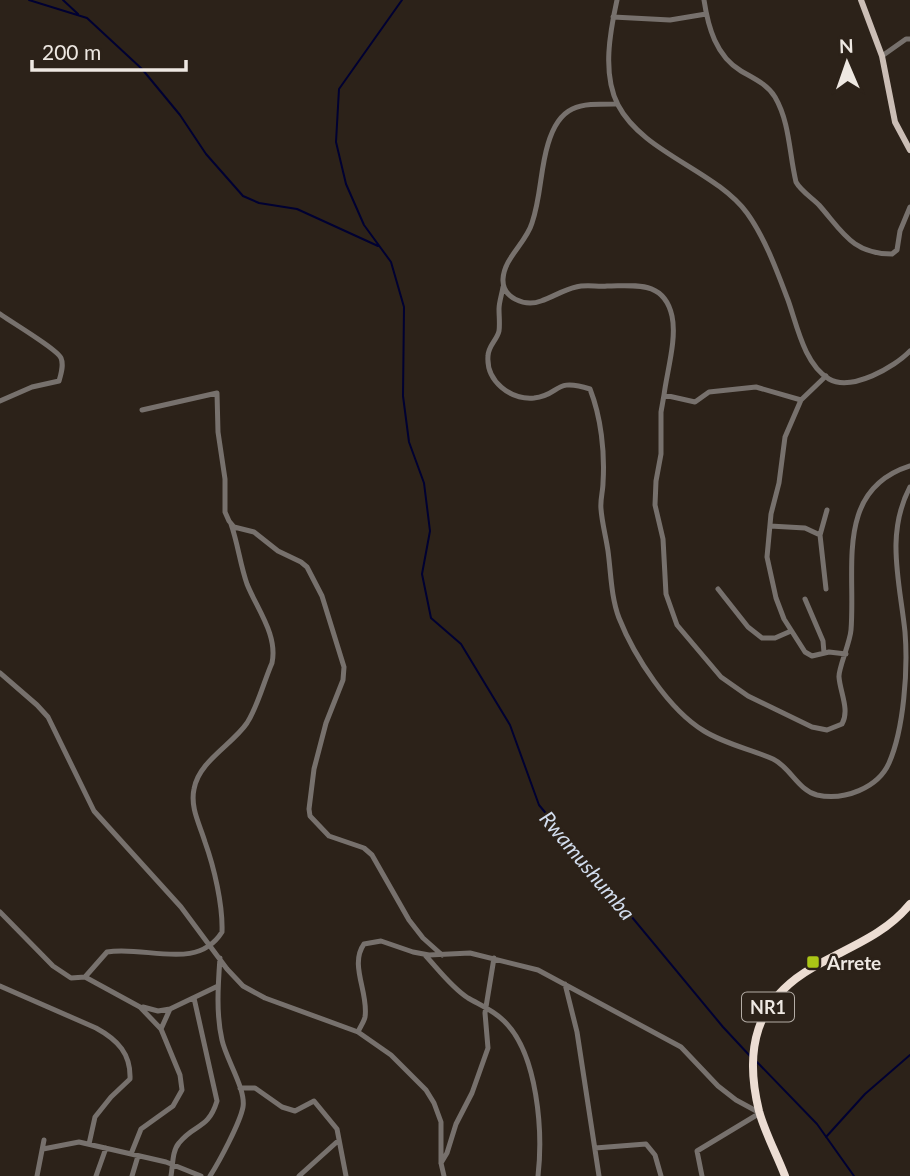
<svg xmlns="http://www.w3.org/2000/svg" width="910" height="1176" viewBox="0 0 910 1176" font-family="Lato,sans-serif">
<rect width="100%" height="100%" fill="#2c2219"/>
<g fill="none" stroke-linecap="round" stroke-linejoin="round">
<path stroke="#000132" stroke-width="2" d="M29,0l58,18 55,51 38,46 26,39 37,42 16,7 38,6 81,37
M63,0l15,14
M402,0l-63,89 -3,53 10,42 18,41 27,37 13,45 -1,89 6,46 15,41 6,48 -8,43 9,44 30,26 49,81 29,80 184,222 27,29
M757,1062l60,62 37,52
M826,1137l39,-43 45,-39"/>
<path stroke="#77716d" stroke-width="5" d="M617,0c-7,32 -15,74 1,105 25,48 97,65 129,108 18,25 30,58 41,87 9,25 16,64 41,79 22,13 66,-12 81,-28
M704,0c4,27 12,56 37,71 12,7 26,13 34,26 15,26 14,56 21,85 5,9 15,15 23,23 23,26 33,49 73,49l5,-4 3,-19 10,-24
M613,17l57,3 36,-6
M882,56l24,-17h4
M617,104c-37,0 -57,-1 -69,40 -8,26 -7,53 -16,79 -6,20 -28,35 -29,56 -1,19 22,28 38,22 12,-4 22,-11 35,-14 10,-3 21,0 31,-1 28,0 57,-6 65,30 5,23 -5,55 -8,79
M503,287c-1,7 -4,15 -4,22 0,7 1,15 0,22 -2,9 -11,15 -11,25 -2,25 22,44 46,42 27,-3 19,-21 56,-9 11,28 15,63 13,94 0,8 -3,17 -2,26 1,14 5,28 7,42 3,22 3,46 11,67 15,38 50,92 85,113 21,13 46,18 69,28 17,8 25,31 44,36 27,6 61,-7 72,-32 15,-34 19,-94 16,-131 -5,-49 -20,-98 5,-145
M0,314c11,8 57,35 61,44 3,7 0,16 -2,23l-27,6 -32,14
M826,376l-25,24 -45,-13 -47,5 -14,10 -31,-7 -3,17v42l-5,27 -1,24 8,34 3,55 11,31 44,52 27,19 64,31 15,3 15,-6c8,-14 -2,-32 -3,-47 -1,-8 11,-34 12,-47 5,-61 -17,-140 59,-164
M801,400l-16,37 -6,46 -8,31 -4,43 9,41 8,21 21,33 7,4 17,-4 17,2
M142,410l75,-17 1,39 7,47v33l4,9 5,6 20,5 24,19 23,11 6,5 15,29 22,71 -1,13 -17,43 -12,46 -5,40 1,7 19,20 35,12 8,7 37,65 14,18 19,17
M770,526l35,2 15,7 6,54
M820,535l7,-25
M718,589l30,38 14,11h13l16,-7
M805,599l18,42 1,12
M0,673l37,32 11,12 46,94 87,96 46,62 16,17 22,12 93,34 33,23 35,35 8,13 7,19v41l3,13
M0,912l53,54 18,12 14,-1 22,-25c38,-7 90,20 115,-20 1,-27 -8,-65 -17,-90 -5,-17 -15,-34 -11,-53 5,-28 38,-44 53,-66 11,-17 17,-42 25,-60 6,-28 -15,-54 -25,-79 -7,-20 -9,-40 -16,-60
M425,955c13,14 27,33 43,43 12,7 25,12 36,23 34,33 39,111 34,155
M85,977l55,30 21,22 19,46 2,15 -9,16 -32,23 -10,25
M565,984l12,48 22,144
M0,986l96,42c22,12 35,26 34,51l-19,18 -16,20 -6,27
M143,1007l15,4 12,-2
M161,1029l9,-20 48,-23
M358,1032c2,-5 6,-10 7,-15 4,-24 -16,-52 -1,-73l17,-3 32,11 16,3 41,-2 68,17 143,77 37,39 18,14 24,13 -63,38 5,25
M240,1088h15l27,19 13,4 19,-10 23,28 9,47
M595,1148l51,-4 9,11 6,21
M43,1149l36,-7 87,20 35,14
M441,1163l6,-10 9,-29 16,-31 16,-45 -3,-35 9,-55
M37,1176l7,-36
M96,1176l10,-28
M132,1176l6,-20
M171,1176c2,-11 1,-25 8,-33 16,-20 29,-13 38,-42l-23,-103
M210,1176c9,-14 30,-53 33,-69 3,-18 -17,-48 -21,-67 -6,-26 -4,-55 -2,-82
M299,1176l40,-36"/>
<path stroke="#cbbeb6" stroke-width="6" d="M861,0l21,56 13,66 15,28"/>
<path stroke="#ecddd3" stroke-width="8" d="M785,1176c-8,-21 -20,-43 -26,-65 -15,-61 -4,-110 53,-143 34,-20 72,-32 98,-64"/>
</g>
<rect fill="#abc616" stroke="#2c2219" stroke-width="2.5" x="806" y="955" width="14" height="14" rx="3.5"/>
<g text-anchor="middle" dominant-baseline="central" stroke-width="5" stroke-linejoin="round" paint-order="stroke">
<rect fill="#2c2219" stroke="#b4ada6" stroke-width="2" x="742" y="992.5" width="52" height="29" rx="5"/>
<g font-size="18" font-weight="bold" fill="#eee8e2">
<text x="768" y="1007">NR1</text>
</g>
<g font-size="19" font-weight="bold" fill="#eee8e2" stroke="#2c2219" text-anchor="start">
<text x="827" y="962">Arrete</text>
</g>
<g font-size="21" font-style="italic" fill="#d2ddee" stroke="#2c2219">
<text transform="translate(588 865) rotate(50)">Rwamushumba</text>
</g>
</g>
<g transform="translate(847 63) rotate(358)" stroke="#2c2219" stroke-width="5" paint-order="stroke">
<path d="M0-5L12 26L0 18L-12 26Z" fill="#eee8e2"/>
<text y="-10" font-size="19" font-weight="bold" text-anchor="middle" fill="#eee8e2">N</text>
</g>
<path d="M32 60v10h154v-10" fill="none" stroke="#eee8e2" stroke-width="3.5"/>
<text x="42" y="60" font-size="21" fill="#eee8e2" stroke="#2c2219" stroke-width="5" paint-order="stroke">200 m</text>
</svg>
